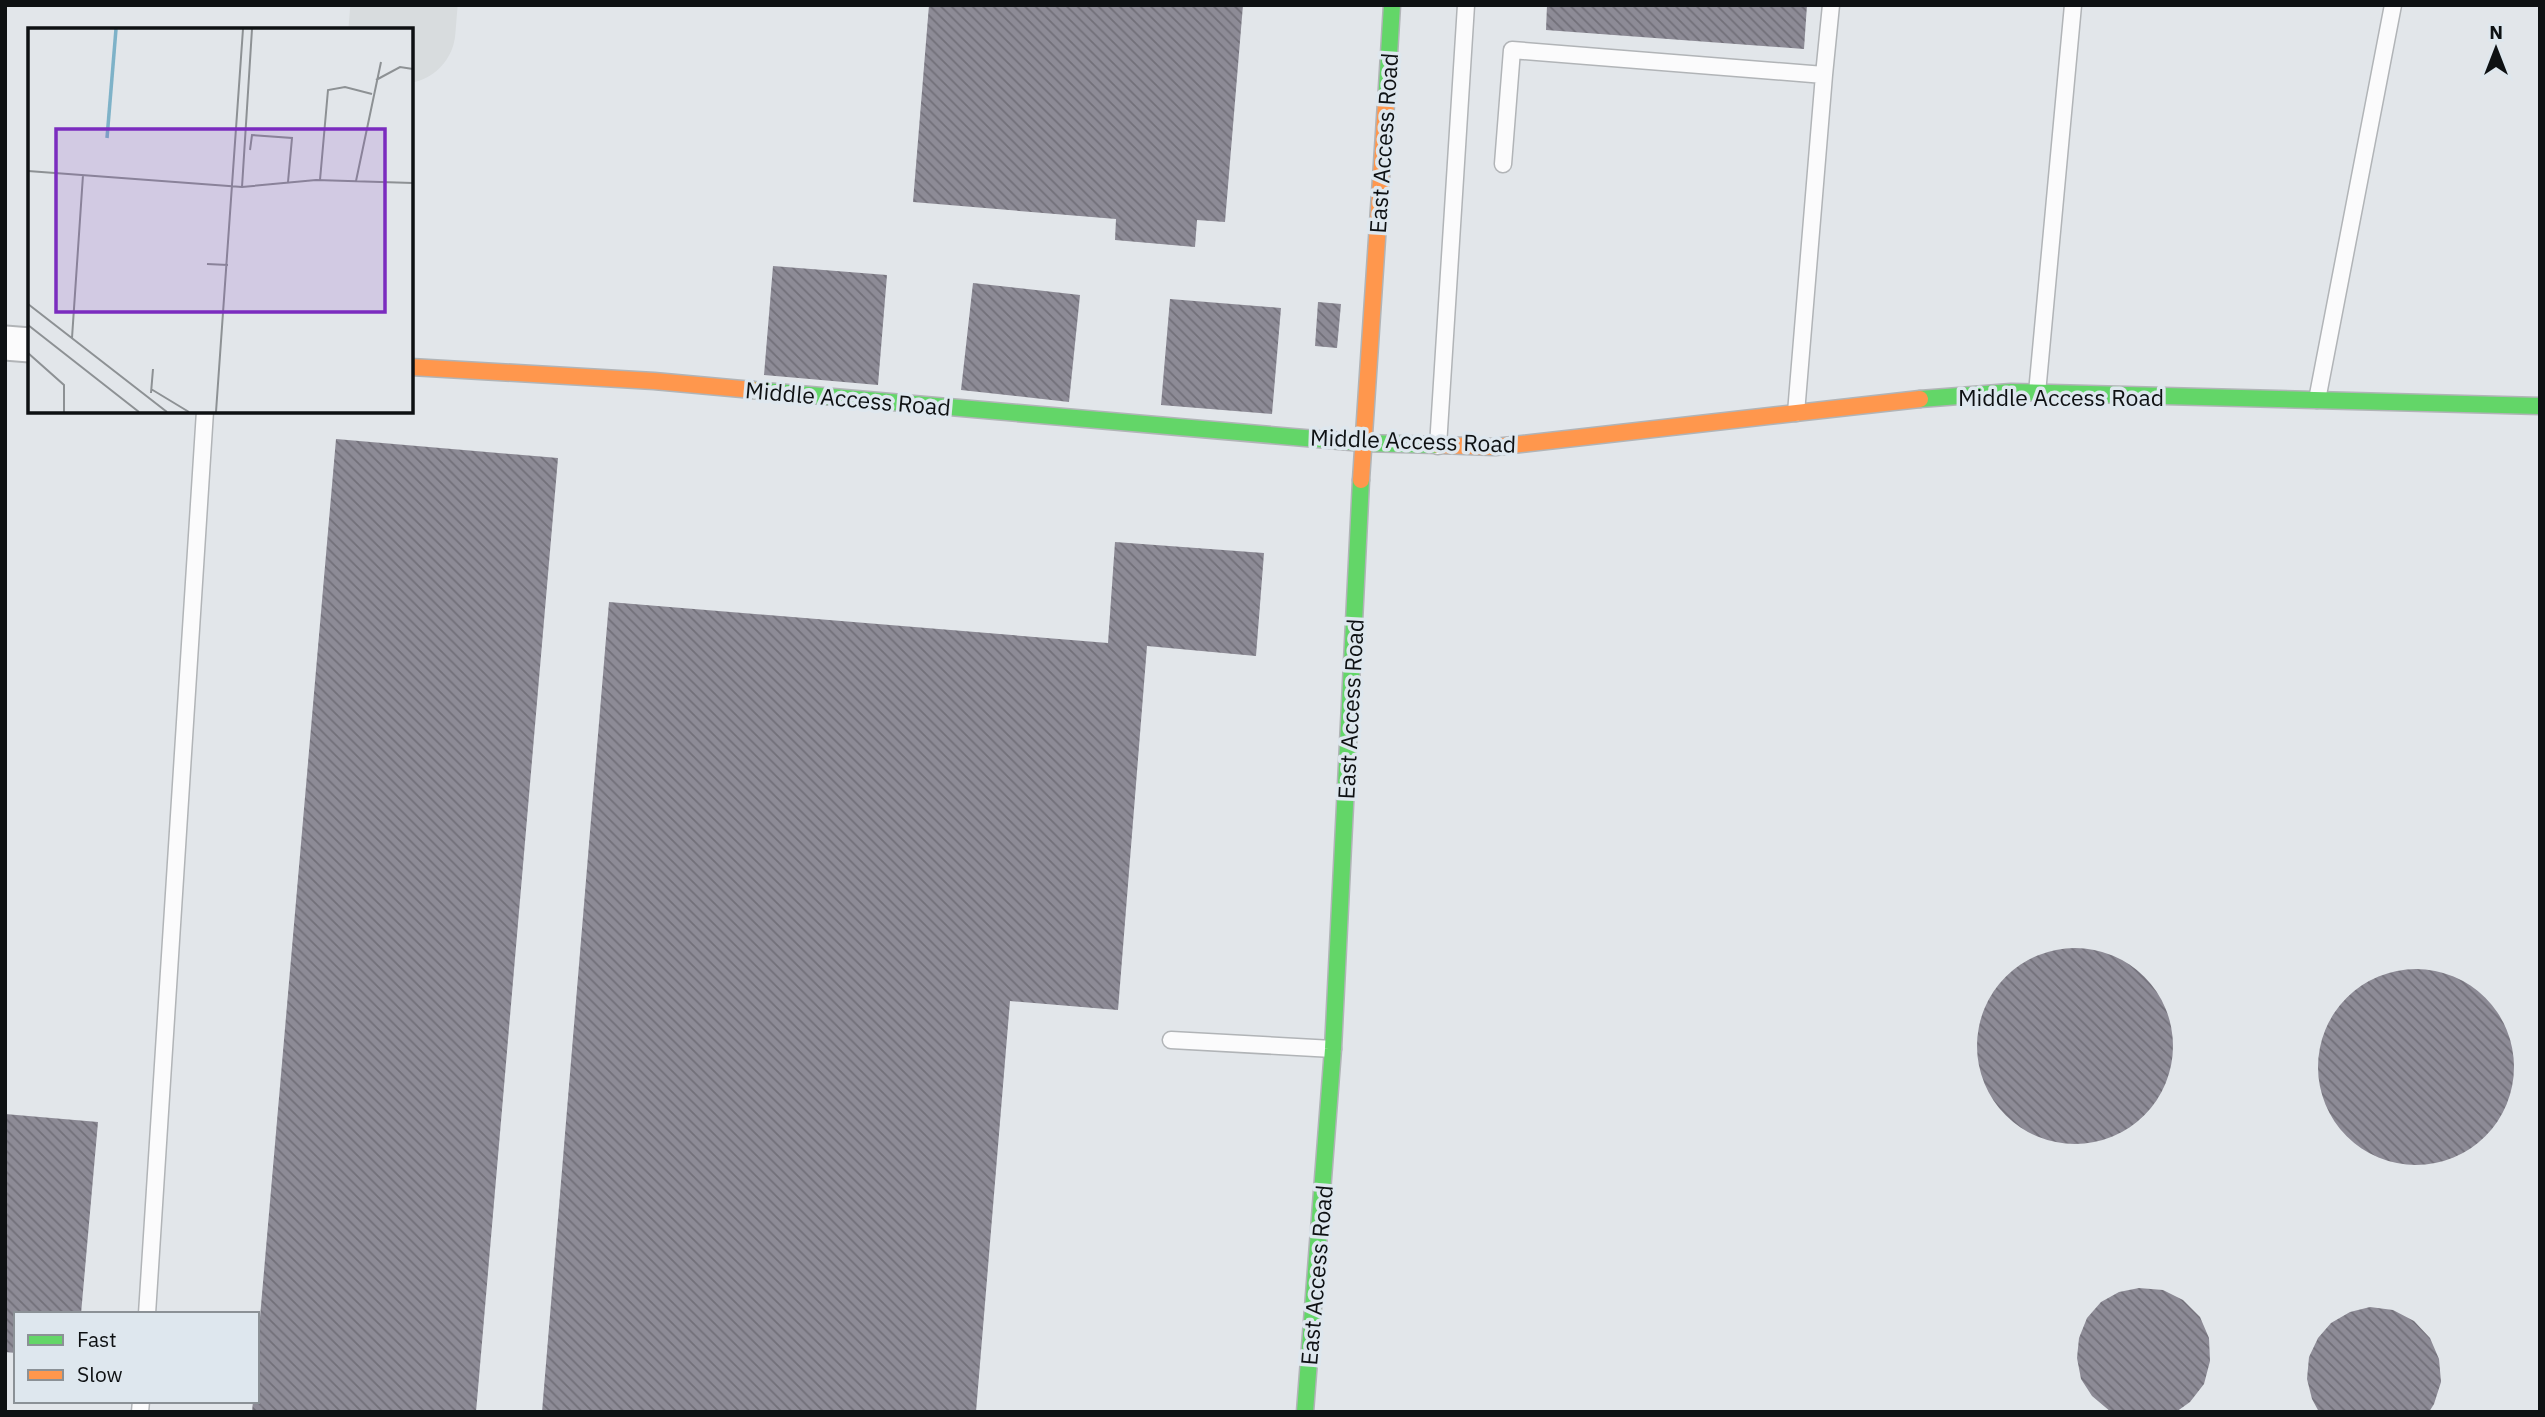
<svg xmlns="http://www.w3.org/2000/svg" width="2545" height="1417" viewBox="0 0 2545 1417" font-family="'IBM Plex Sans',sans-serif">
<defs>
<pattern id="building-back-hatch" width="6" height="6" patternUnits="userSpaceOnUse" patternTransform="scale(1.75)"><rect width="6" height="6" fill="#8d8b96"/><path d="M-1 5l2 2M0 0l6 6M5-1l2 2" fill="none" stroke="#727079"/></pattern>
</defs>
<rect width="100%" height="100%" fill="#e2e6ea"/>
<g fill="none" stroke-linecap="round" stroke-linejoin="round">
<path stroke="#d8dcde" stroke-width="107" d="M402,30l2,-25"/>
</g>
<path fill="url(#building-back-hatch)" d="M929,5h314l-18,217 -28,-2 -2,27 -80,-7 1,-21 -203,-17z
M1547,5h260l-3,44 -258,-19z
M773,266l114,9 -9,110 -114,-10z
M973,283l107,12 -11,107 -108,-12z
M1170,299l111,9 -9,106 -111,-9z
M1318,302l23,2 -4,44 -22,-2z
M336,439l222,19 -82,954h-224l1,-11h4v-49z
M1115,542l149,11 -8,103 -109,-10 -29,364 -108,-9 -34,411h-434l67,-810 499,41z
M1977 1046a98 98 0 1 1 196 0a98 98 0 1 1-196 0Z
M2318 1067a98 98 0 1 1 196 0a98 98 0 1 1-196 0Z
M5,1114l93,8 -17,192h-65v39l-11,-1z
M2139,1288l24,2 20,10 17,17 9,21 1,23 -6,23 -14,18 -14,10h-65l-19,-16 -11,-17 -4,-21 2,-20 8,-20 14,-16 18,-10z
M2370,1307l23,3 21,11 16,17 9,21 2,23 -7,22 -5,8h-110l-7,-13 -5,-20 2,-22 9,-19 13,-15 19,-11z"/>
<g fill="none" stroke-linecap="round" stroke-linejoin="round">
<g stroke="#b1b4b7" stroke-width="19">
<path id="lane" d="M1824,75l7,-70
M1503,164l9,-114 312,25 -28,338
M2037,393l36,-388
M2317,400l76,-395
M1438,446l28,-441
M1171,1040l162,9
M147,1314l58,-903
M140,1412l1,-11"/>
</g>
<g stroke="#b1b4b7" stroke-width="37">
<path id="street" d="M5,343l25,2"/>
</g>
<g stroke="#b1b4b7" stroke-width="19">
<path id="fast" d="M1386,103l6,-98
M753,390l610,53 75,2
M1920,399l91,-7 529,14
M1305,1412l28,-363 28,-569"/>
</g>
<g stroke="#b1b4b7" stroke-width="19">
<path id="slow" d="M411,367l243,14 99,9
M1438,445l57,2 425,-48
M1361,480l25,-377"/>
</g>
<use href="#lane" stroke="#fbfbfc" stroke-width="16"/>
<use href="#street" stroke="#fbfbfc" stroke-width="33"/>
<use href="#fast" stroke="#63d668" stroke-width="16"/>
<use href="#slow" stroke="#ff974d" stroke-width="16"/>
</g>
<g text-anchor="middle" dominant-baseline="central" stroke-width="7" stroke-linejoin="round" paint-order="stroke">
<g font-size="23" fill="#0e1113" stroke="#dee7ee">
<text transform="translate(1383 143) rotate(-86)">East Access Road</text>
<text x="2061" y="397">Middle Access Road</text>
<text transform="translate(848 398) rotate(5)">Middle Access Road</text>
<text transform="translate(1413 440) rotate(2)">Middle Access Road</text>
<text transform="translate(1350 709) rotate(-87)">East Access Road</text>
<text transform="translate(1316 1275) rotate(-85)">East Access Road</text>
</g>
</g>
<g transform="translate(28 28)">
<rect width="385" height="385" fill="#e2e6ea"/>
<path fill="none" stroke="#7eb2c8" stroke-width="3.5" d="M79,110l9,-109"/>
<path fill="none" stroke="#8d9194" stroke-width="2" d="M348,52l24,-13 13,2M222,122l2,-15 40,3 -4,44M0,143l214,16 74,-7 97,3M292,152l8,-90 17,-3 27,7M328,153l25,-119M214,159l10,-158M179,236l21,1M0,276l139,108M0,297l111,87M44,310l11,-163M0,325l36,32v27M123,361l38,23M123,365l2,-24M188,384l27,-383"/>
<path fill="#7b2cbf" fill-opacity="0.15" stroke="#7b2cbf" stroke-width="3.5" d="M28,101h329v183h-329z"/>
<rect width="385" height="385" fill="none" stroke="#0e1113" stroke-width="3.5"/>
</g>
<rect width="2545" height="1417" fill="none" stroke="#0e1113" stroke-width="14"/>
<rect x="14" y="1312" width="245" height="91" fill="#dee7ee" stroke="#8b9196" stroke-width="2"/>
<rect x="28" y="1335" width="35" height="10" fill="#63d668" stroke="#8b9196" stroke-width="2"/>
<text x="77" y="1347" font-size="21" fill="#0e1113">Fast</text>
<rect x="28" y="1370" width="35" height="10" fill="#ff974d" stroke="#8b9196" stroke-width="2"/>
<text x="77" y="1382" font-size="21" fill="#0e1113">Slow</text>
<g transform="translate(2496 49)" stroke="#dee7ee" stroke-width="5" paint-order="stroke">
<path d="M0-5L12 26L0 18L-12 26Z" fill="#0e1113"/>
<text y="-10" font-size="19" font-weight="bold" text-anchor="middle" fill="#0e1113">N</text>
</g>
</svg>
